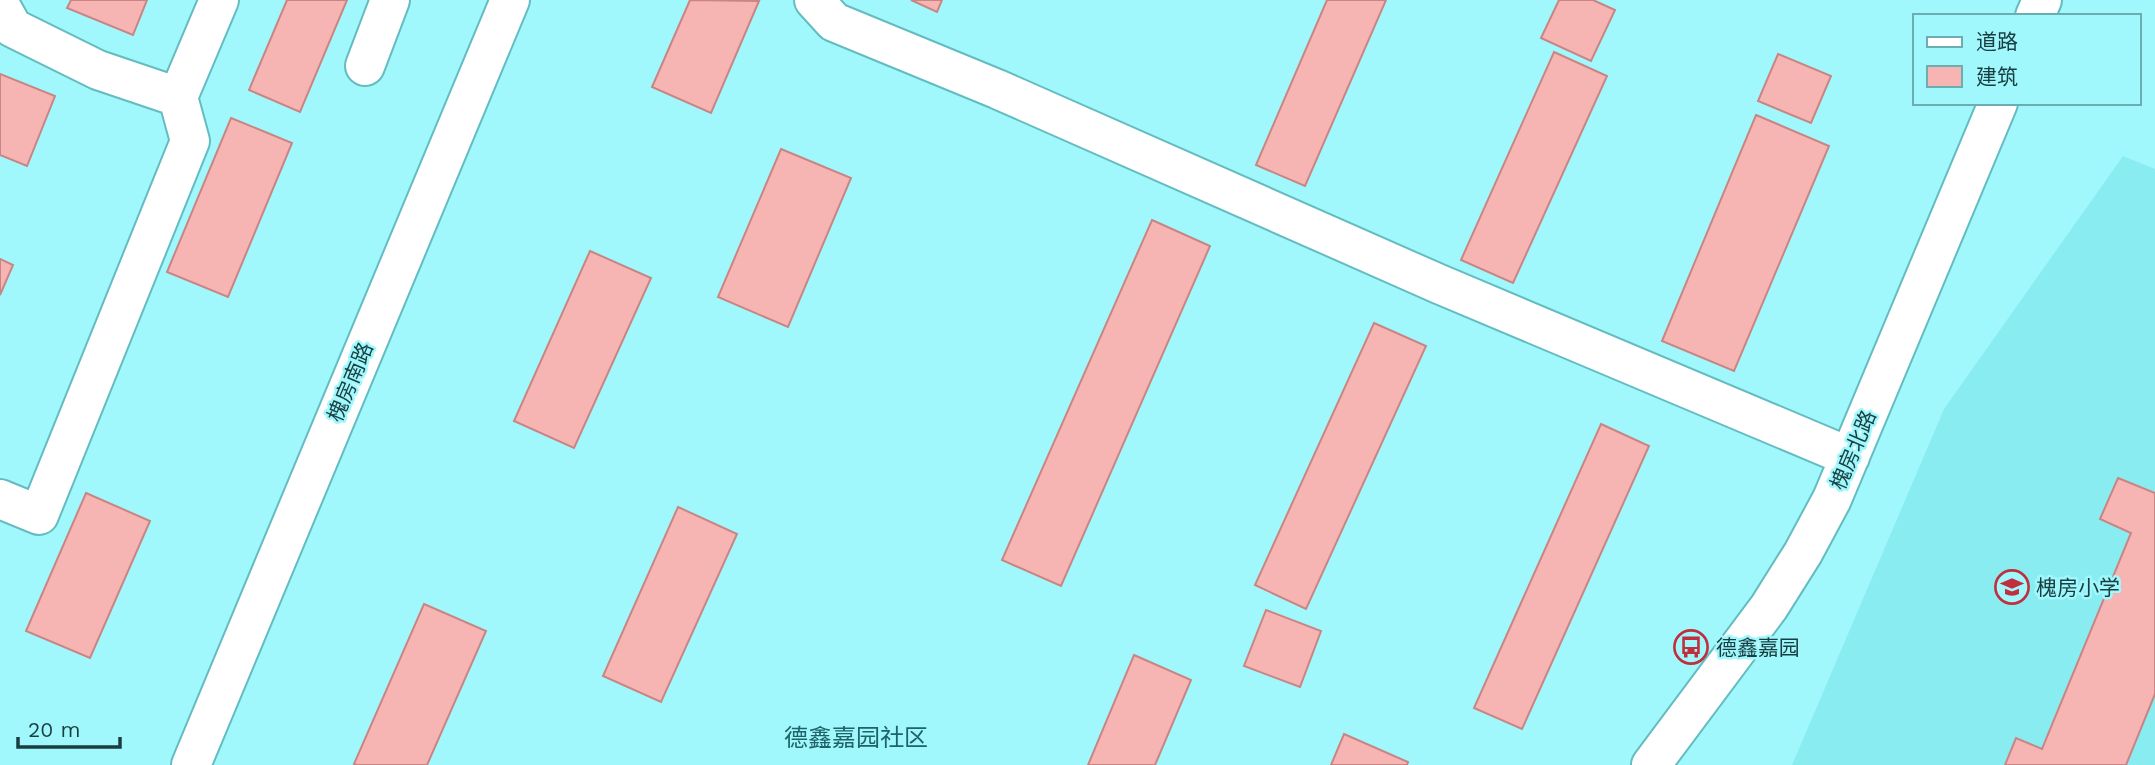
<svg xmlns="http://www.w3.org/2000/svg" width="2155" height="765" viewBox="0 0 2155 765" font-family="'Work Sans','Noto Sans SC',sans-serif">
<rect width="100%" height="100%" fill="#a0f8fd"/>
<path fill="#89ecf1" d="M2123,156l32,13v596h-363l152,-356z"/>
<path fill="#f6b5b3" stroke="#c98584" stroke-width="2" d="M71,0h76l-14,35 -66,-27z
M287,0h60l-47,112 -51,-22z
M690,0l69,1 -48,112 -59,-26z
M911,0h31l-5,12z
M1327,0h59l-81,186 -49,-21z
M1559,0h34l22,10 -24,51 -50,-23z
M1554,52l53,24 -94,207 -52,-23z
M1778,54l53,22 -20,47 -53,-22z
M0,74l55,22 -28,70 -27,-11z
M1756,115l73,31 -95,225 -72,-30z
M231,118l61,25 -64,154 -61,-25z
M781,149l70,29 -63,149 -70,-30z
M1152,220l58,26 -149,340 -59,-26z
M590,251l61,27 -77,170 -60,-27z
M0,259l13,6 -13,30z
M1374,323l52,23 -120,263 -51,-24z
M1601,424l48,22 -127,283 -48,-21z
M2118,478l37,15v201l-29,71h-121l11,-27 26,11 89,-216 -31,-14z
M86,493l64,28 -60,137 -64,-27z
M678,507l59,27 -76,168 -58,-26z
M424,604l62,27 -59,134h-70l-3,-1z
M1266,610l55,21 -21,56 -56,-21z
M1134,655l57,25 -36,85h-67z
M1344,734l64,28 -1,3h-76z"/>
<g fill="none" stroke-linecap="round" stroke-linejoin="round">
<g stroke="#64bcc1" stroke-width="42">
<path id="minor" d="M814,0l20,22 163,67 442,195 411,173
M0,5l13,23 85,42 80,27 41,-97
M2035,16l7,-16
M365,66l25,-66
M0,499l39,16 151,-374 -12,-44
M191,765l319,-765
M1651,765l118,-158 34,-54 29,-54 166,-396"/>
</g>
<use href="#minor" stroke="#fff" stroke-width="38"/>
</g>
<defs>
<g id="school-ring" transform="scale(1.75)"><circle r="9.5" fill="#a0f8fd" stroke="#bf2f3e" stroke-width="1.5"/><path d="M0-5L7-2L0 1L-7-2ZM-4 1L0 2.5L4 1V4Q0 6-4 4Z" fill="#bf2f3e"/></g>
<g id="bus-ring" transform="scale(1.75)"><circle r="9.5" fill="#a0f8fd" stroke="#bf2f3e" stroke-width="1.5"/><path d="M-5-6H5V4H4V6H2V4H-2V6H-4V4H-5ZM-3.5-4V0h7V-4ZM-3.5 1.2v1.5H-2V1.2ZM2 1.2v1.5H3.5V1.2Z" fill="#bf2f3e"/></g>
</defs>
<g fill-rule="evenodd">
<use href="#school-ring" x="2012" y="587"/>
<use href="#bus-ring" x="1691" y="647"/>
</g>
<g text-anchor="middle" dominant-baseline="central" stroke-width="5" stroke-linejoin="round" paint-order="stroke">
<g font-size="21" fill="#183e40" stroke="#a0f8fd">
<text transform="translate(350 382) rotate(-67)">槐房南路</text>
<text transform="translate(1853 450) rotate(-67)">槐房北路</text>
</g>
<g font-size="21" fill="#183e40" stroke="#a0f8fd" text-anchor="start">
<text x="2036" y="587">槐房小学</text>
<text x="1716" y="647">德鑫嘉园</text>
</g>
<g font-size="24" fill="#1d6367" stroke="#a0f8fd">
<text x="856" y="738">德鑫嘉园社区</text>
</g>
</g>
<rect x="1913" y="14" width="228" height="91" fill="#a0f8fd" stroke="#6aaeb1" stroke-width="2"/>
<rect x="1927" y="37" width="35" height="10" fill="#ffffff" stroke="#6aaeb1" stroke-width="2"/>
<text x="1976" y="49" font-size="21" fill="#183e40">道路</text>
<rect x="1927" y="66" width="35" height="21" fill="#f6b5b3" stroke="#6aaeb1" stroke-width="2"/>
<text x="1976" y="84" font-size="21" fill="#183e40">建筑</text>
<path d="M18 737v10h102v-10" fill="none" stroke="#183e40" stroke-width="3.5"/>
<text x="28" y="737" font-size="21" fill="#183e40" stroke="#a0f8fd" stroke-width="5" paint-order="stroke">20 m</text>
</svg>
